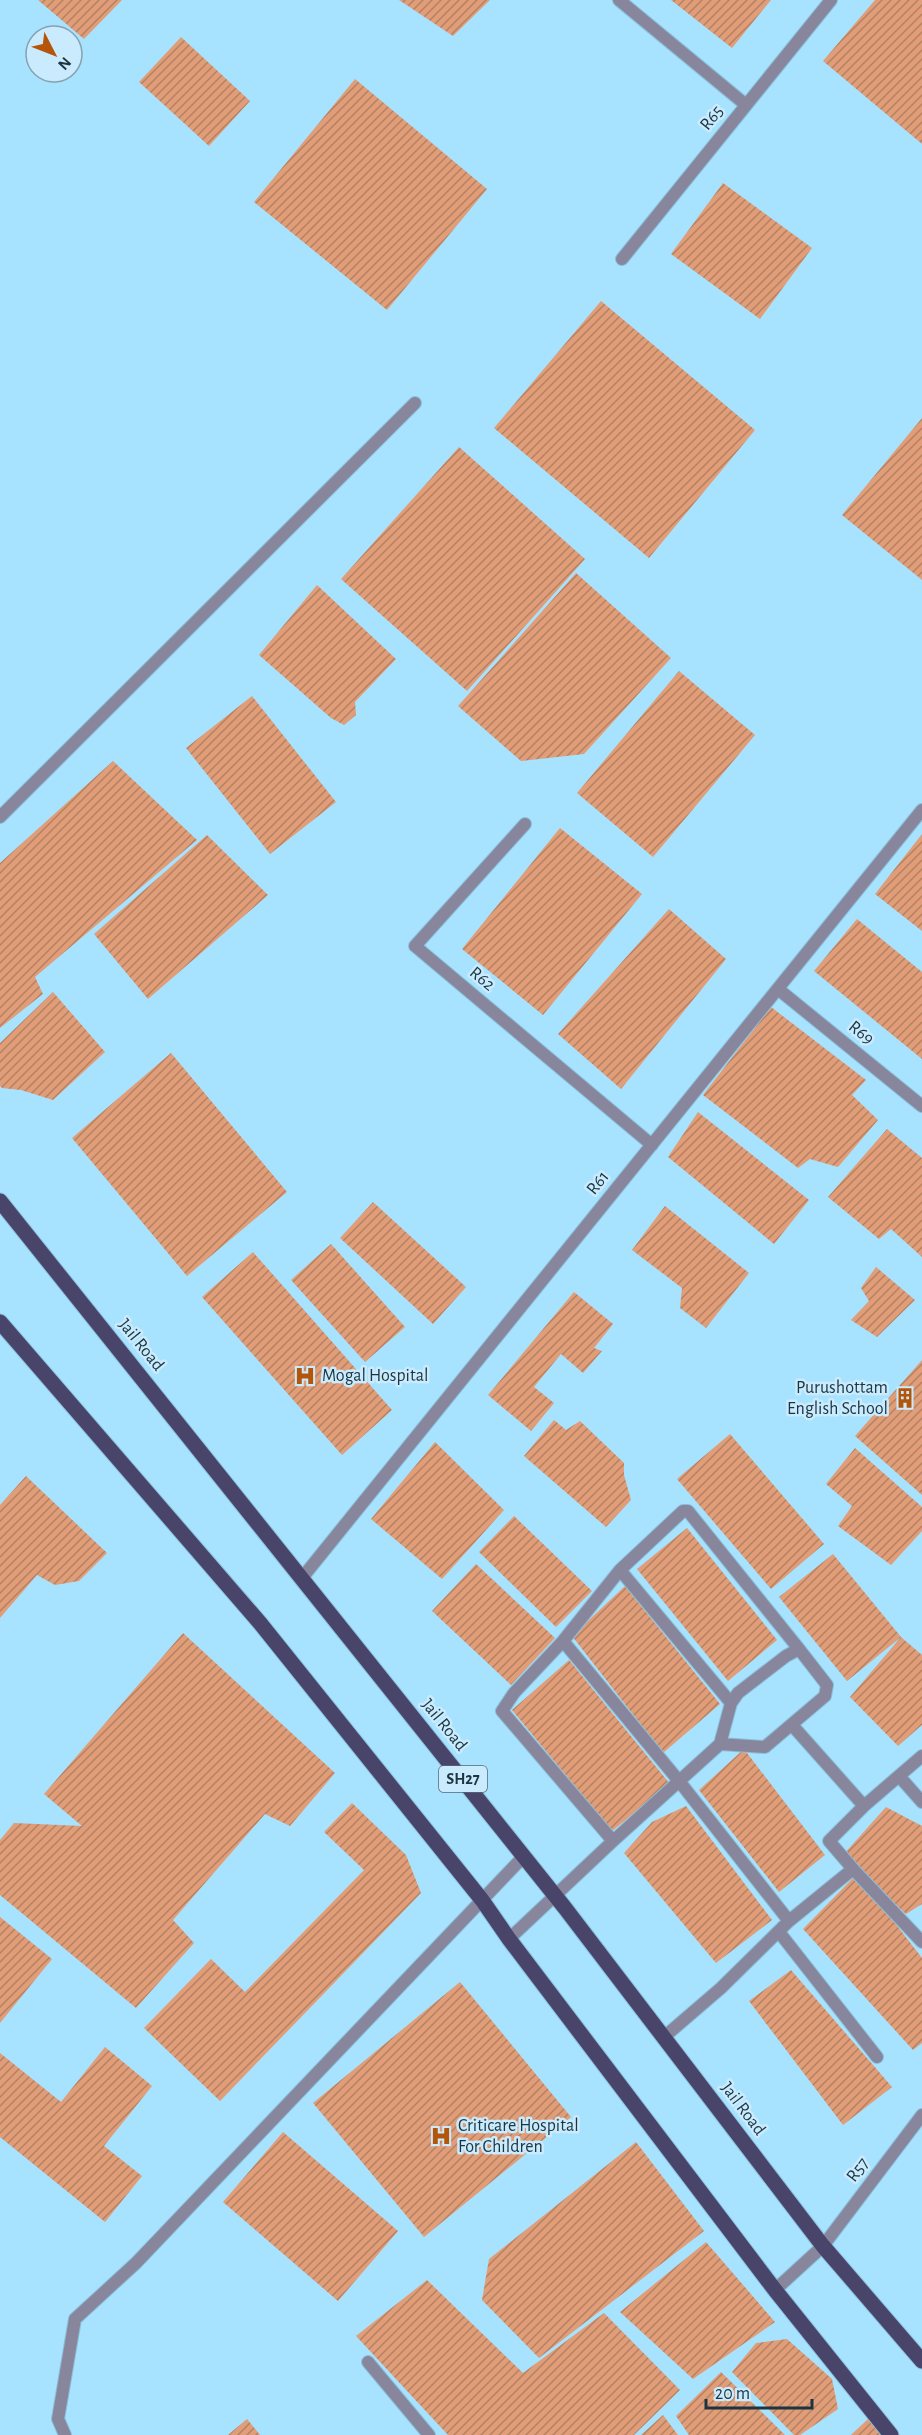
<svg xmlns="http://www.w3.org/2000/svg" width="922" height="2435" viewBox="0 0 922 2435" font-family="'Alegreya Sans',sans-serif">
<defs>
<pattern id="building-hatch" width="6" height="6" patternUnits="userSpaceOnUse" patternTransform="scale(1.5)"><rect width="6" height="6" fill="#e09d77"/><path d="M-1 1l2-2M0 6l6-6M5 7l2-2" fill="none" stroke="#b58163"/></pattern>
</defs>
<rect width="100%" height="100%" fill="#a7e2ff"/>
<path fill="url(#building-hatch)" d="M38,0h84l-38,39z
M399,0h91l-37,36z
M671,0h100l-39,48z
M875,0h47v144l-99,-83z
M181,37l69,64 -41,45 -70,-64z
M355,79l132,110 -100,121 -133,-108z
M723,183l89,65 -52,71 -89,-65z
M601,301l154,129 -106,128 -155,-130z
M922,418v162l-80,-65z
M459,447l126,112 -118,132 -126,-112z
M576,573l95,85 -87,96 -63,7 -63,-55z
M317,585l79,74 -41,43 1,13 -12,10 -13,-7 -72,-63z
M679,671l76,64 -102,122 -76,-64z
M252,696l84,106 -66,52 -84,-106z
M113,761l84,79 -162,137 8,17 -43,34v-165z
M560,828l82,66 -99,121 -81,-66z
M922,834v97l-47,-37z
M207,835l61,60 -120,104 -54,-65z
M669,909l57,50 -105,130 -63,-55z
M857,919l65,53v87l-108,-88z
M53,992l52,60 -52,48 -32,-10 -19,-2 -2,-2v-43z
M771,1007l95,73 -14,15 26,25 -40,47 -28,-8 -12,9 -95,-73z
M171,1053l116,139 -100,84 -115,-138z
M698,1112l111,88 -35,44 -106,-87z
M887,1129l35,29v99l-31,-28 -12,10 -51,-42z
M373,1202l93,85 -33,37 -93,-86z
M665,1206l84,67 -43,55 -26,-20 2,-20 -50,-38z
M331,1244l74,83 -40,35 -74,-82z
M253,1252l139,158 -50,45 -140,-158z
M876,1267l39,33 -38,37 -26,-17 18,-19 -8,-13z
M574,1292l39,32 -19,24 8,3 -19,22 -22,-19 -27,33 20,16 -23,28 -43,-36z
M922,1360v135l-67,-59z
M554,1420l12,10 14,-9 44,42v12l7,25 -25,27 -82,-71z
M730,1434l94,110 -53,45 -94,-110z
M435,1442l69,68 -62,69 -71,-60z
M855,1448l67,59v24l-31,34 -53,-39 14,-20 -26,-22z
M26,1476l81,77 -28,28 -24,4 -18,-10 -37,43v-113z
M514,1516l78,75 -36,36 -77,-75z
M687,1528l90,112 -49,41 -91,-112z
M833,1554l68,83 -54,44 -68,-84z
M476,1564l79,74 -44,47 -79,-74z
M625,1586l95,118 -57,49 -91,-117z
M183,1633l152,140 -45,53 -25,-12 -92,106 21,23 -58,65 -136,-113v-55l14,-17 68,3 -38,-32z
M901,1637l21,18v70l-24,21 -48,-49z
M569,1660l101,124 -58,47 -100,-121z
M744,1749l81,106 -46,37 -80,-102z
M352,1803l54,52 15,38 -201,208 -76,-73 67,-69 34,33 119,-122 -40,-38z
M686,1806l86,114 -56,43 -92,-110 28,-31z
M886,1807l36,19v78l-16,10 -63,-59z
M857,1874l65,84v85l-9,7 -110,-121z
M0,1917l52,42 -52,64z
M791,1970l101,117 -49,38 -94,-124z
M460,1982l111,135 -147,120 -111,-134z
M105,2047l47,39 -48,60 38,30 -37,46 -105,-85v-84l61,49z
M283,2132l115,99 -60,70 -115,-99z
M636,2142l68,89 -165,127 -57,-58 7,-41z
M706,2242l69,80 -82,57 -73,-67z
M427,2280l96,93 81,-60 76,77 -46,45h-186l-92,-99z
M787,2339l45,40 6,30 -38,26h-6l-62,-63 24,-29z
M721,2372l64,63h-96l-13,-19z
M663,2415l15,20h-37z
M247,2419l13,16h-32z
M868,2419l14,16h-31z"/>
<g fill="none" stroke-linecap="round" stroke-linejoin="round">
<g stroke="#8bbfd9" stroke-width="14">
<path id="street" d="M619,0l127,105
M622,259l209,-259
M0,817l415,-414
M525,824l-110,122 237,199
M778,989l144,117
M620,1570l111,133
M302,1578l620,-768
M563,1641l116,140 110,140
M792,1725l72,81
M899,1776l23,26
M613,1841l-111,-130 12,-18 49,-52 57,-71 63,-59h5l111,138
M853,1869l69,73
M779,1932l98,125
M509,1939l104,-98 107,-97 11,-41 7,-10 48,-37 13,-7 28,36 -2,11 -60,51 -45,-3
M664,2037l57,-49 68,-67 64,-52 -24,-28 35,-35 58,-50
M775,2290l48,-44 99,-131
M368,2362l61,73
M65,2435l-7,-16 17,-100 61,-56 388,-407"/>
</g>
<g stroke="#8bbfd9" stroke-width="17">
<path id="primary" d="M0,1201l565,707 258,338 99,115
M0,1322l260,301 222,277 27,39 266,351 116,145"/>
</g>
<use href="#street" stroke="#88869c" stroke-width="12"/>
<use href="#primary" stroke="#494469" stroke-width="15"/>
</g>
<defs>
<g id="hospital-bare" transform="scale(1.62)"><path d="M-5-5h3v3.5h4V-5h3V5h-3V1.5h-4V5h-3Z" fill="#b45509" stroke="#c9ebfd" stroke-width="2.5" paint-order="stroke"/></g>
<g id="building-bare" transform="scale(1.62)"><path d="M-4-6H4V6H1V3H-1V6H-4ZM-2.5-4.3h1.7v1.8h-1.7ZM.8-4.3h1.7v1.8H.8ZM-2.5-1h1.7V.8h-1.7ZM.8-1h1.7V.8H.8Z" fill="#b45509" stroke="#c9ebfd" stroke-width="2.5" paint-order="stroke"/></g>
</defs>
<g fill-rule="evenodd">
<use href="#hospital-bare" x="305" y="1376"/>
<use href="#building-bare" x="905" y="1398"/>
<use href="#hospital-bare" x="441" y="2136"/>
</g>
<g text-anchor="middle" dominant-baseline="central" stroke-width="5" stroke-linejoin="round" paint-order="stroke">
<rect fill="#c9ebfd" stroke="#516c79" stroke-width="1.5" x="439" y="1766" width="48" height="26" rx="4.5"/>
<g font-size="16" font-weight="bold" fill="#1d3540">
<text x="463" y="1779">SH27</text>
</g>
<g font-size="18" fill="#1d3540" stroke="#c9ebfd">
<text transform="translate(712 118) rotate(-51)">R65</text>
<text transform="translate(482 979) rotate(40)">R62</text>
<text transform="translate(861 1033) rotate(39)">R69</text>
<text transform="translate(598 1183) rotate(-51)">R61</text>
<text transform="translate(141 1345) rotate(51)">Jail Road</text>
<text transform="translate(444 1725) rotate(51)">Jail Road</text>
<text transform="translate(743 2109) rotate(53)">Jail Road</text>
<text transform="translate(858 2170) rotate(-53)">R57</text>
</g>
<g font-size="18" fill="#1d3540" stroke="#c9ebfd" text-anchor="start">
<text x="322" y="1376">Mogal Hospital</text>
<text x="888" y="1388" text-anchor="end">Purushottam<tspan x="888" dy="21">English School</tspan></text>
<text x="458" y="2126">Criticare Hospital<tspan x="458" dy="21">For Children</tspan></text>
</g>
</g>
<g transform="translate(54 54) rotate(132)"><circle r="28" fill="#c9ebfd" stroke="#84a2b1" stroke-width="1.5"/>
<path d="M0-4.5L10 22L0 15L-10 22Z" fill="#b45509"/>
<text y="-9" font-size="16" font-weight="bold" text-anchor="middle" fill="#1d3540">N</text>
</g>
<path d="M706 2399v9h106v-9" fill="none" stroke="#1d3540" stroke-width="3"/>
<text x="715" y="2399" font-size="18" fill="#1d3540" stroke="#c9ebfd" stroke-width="4.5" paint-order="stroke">20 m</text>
</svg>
